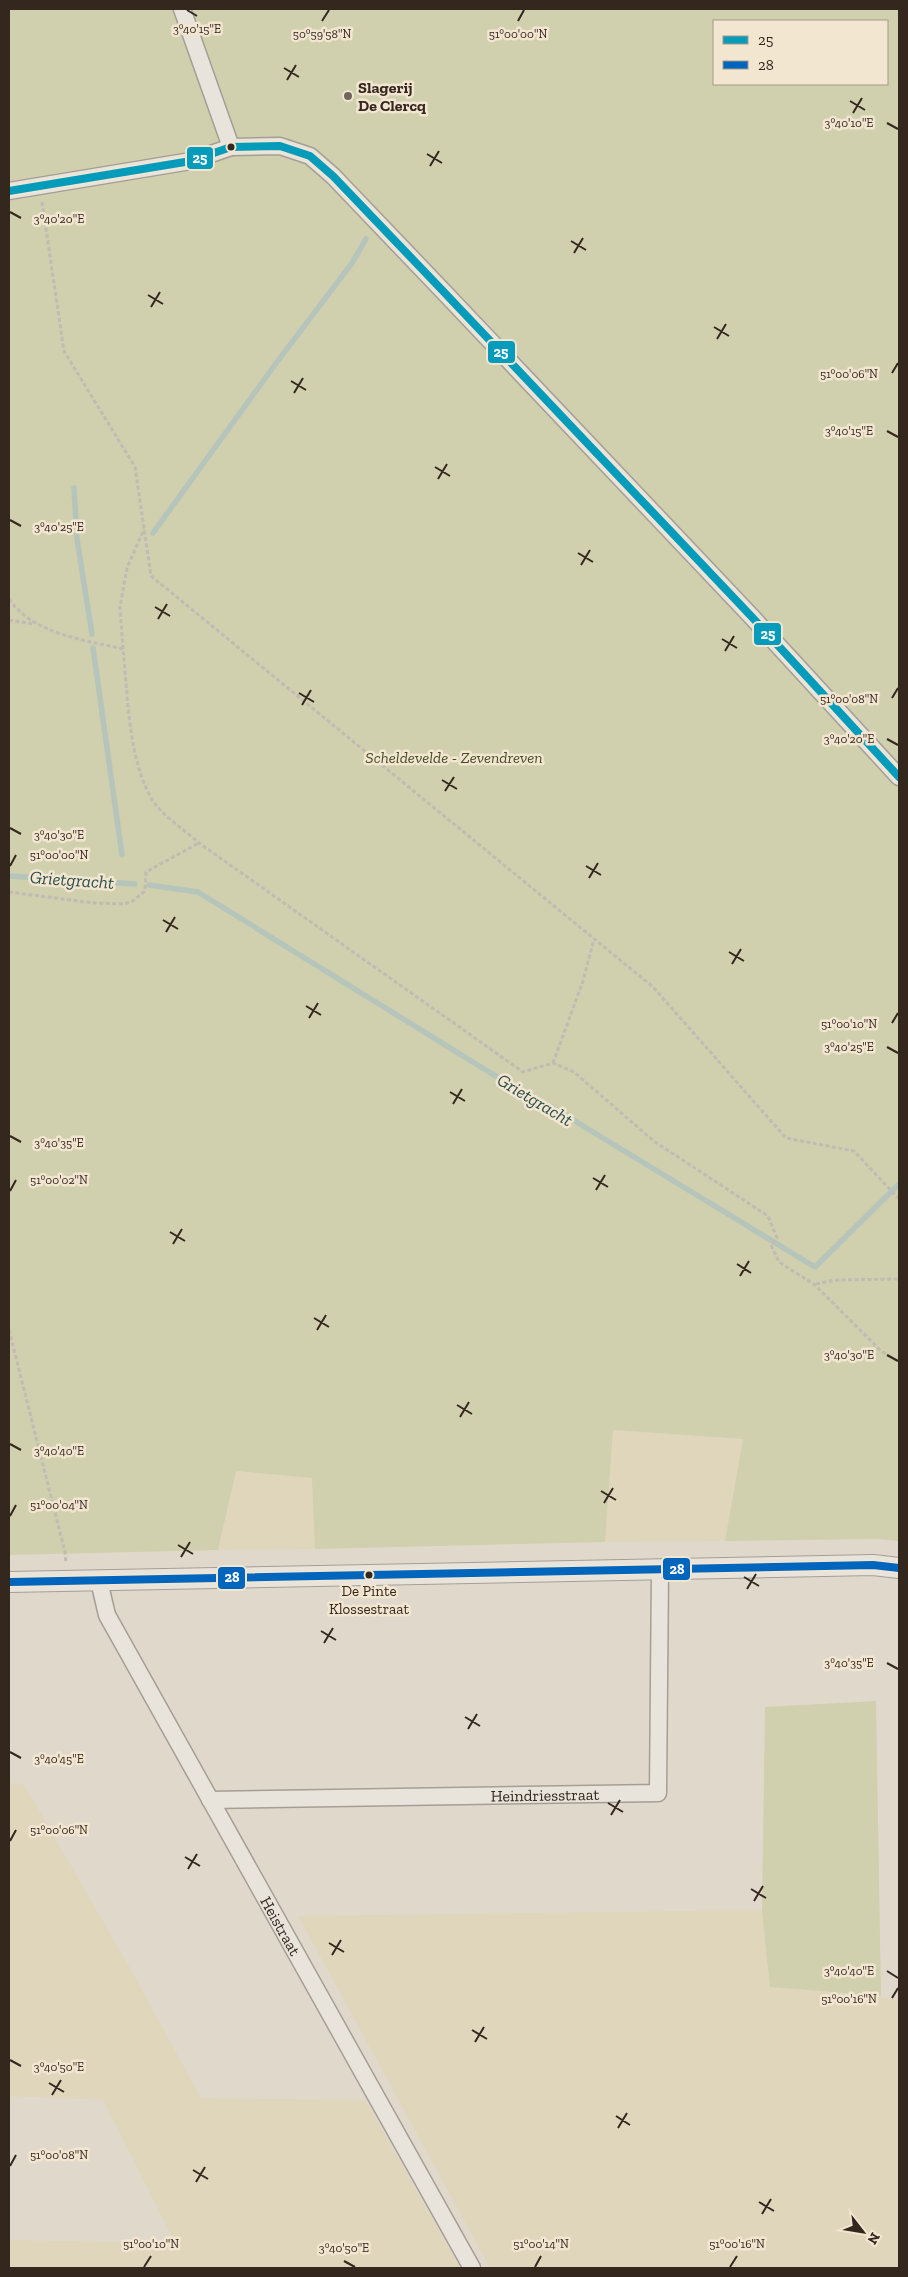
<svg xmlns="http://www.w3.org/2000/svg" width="908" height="2277" viewBox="0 0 908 2277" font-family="'Zilla Slab',serif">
<rect width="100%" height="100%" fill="#e0d9cb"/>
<path fill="#dfd6bc" d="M613,1430l130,9 -18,102 -120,1z
M235,1471l78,7 2,71 -97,1z
M9,1779l3,6 12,-1 106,184 71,130 164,2 95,168h-451v-28l166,3 -72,-143 -94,-4z
M762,1910l9,77 128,12v269h-409l-192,-352z"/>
<path fill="#d0cfae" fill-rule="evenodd" d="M9,9h890v1532l-23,-2 -151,2 18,-102 -130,-9 -8,112 -290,7 -3,-71 -76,-7 -18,79 -209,5zM714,21h173v63h-173z
M876,1701l5,295 -111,-9 -8,-77 3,-203z"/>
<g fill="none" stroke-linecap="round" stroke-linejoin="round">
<path stroke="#b6c5bb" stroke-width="5.5" d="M74,488l3,51 15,95
M153,533l121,-167 78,-103 14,-24
M93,648l29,207
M9,876l126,8
M149,885l49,7 341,211 13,4 263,160 84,-83"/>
<g stroke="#a59e94" stroke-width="19">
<g id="minor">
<path d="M182,9l49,138"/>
<path d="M9,191l182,-30 40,-14 49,-1 30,10 23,20 109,114 309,326 148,161"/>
<path id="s1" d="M99,1581l8,34 365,653"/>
<path id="s2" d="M210,1800l448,-7 2,-223"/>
</g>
</g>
<g stroke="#a59e94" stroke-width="22">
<path id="tertiary" d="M9,1582l864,-17 26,3"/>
</g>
<path stroke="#c1bbb3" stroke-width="3" stroke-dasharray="4 2.5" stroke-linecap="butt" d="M42,202l22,149 71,116 16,109 502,411 133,151 68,13 45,48
M9,599c24,35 75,41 114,50 5,46 5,118 33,156 10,13 31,27 43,38l324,229 30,-9 21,9 81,70 113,74 9,22 -6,7 8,17 36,23 66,66 18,11
M9,620l24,4
M123,649l-3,-42 7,-39 17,-39
M9,892l85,11 31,1 8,-3 12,-10 1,-19 53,-29
M553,1063l30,-82 11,-42
M816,1284l19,-4 64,-1
M9,1330l56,222 1,11"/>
<use href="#minor" stroke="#e8e4dc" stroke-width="16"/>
<use href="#tertiary" stroke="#e8e4dc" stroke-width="20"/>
<g stroke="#f2e6d1" stroke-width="11">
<path id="bus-1" d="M9,191l182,-30 40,-14 49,-1 30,10 23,20 109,114 309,326 148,161"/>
</g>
<g stroke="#f2e6d1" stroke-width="11">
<path id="bus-2" d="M9,1582l864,-17 26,3"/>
</g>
<use href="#bus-1" stroke="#059cbc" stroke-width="8"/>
<use href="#bus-2" stroke="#0065bd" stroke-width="8"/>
</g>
<path fill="none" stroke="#33271e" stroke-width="2" d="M187,10l10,6M322,21l7,-11M518,21l6,-11M284,68l15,9M287,80l9,-15M850,101l15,9M853,113l9,-15M887,123l11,6M427,154l15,9M430,166l9,-15M10,212l11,6M571,241l15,9M574,253l9,-15M148,295l15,9M151,307l9,-15M714,327l15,9M717,339l9,-15M892,373l6,-10M291,381l15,9M294,393l9,-15M887,431l11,6M435,467l15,9M438,479l9,-15M10,520l11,6M578,553l15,9M581,565l9,-15M155,607l15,9M158,619l9,-15M722,639l15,9M725,651l9,-15M299,693l15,9M892,698l6,-10M302,705l9,-15M887,739l11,6M442,780l15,9M445,791l9,-14M10,828l11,6M10,866l6,-11M586,866l15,9M589,878l9,-15M163,920l15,9M166,932l9,-15M729,952l15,9M732,964l9,-15M306,1006l15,9M309,1018l9,-15M892,1023l6,-10M887,1047l11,6M450,1092l15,9M453,1104l9,-15M10,1136l11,6M593,1178l15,9M596,1190l9,-15M10,1191l6,-11M170,1232l15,9M173,1244l9,-15M737,1264l14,9M740,1276l9,-15M314,1318l15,9M317,1330l9,-15M887,1355l11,6M457,1405l15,9M460,1417l9,-15M10,1444l11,6M601,1491l15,9M604,1503l9,-15M10,1516l6,-11M178,1545l15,9M181,1557l9,-15M744,1577l15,9M747,1589l9,-15M321,1631l15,9M324,1643l9,-15M887,1663l11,6M465,1717l15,9M468,1729l9,-15M10,1752l11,6M608,1803l15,9M611,1815l9,-15M10,1841l6,-11M185,1857l15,9M188,1869l9,-15M751,1889l15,9M754,1901l9,-15M329,1943l15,9M332,1955l9,-15M887,1971l11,7M892,1998l6,-10M472,2030l15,9M475,2042l9,-15M10,2060l11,6M49,2083l15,9M52,2095l9,-15M616,2116l14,9M618,2128l9,-15M10,2166l6,-11M193,2170l15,9M196,2182l9,-15M759,2202l15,9M762,2214l9,-15M344,2261l11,6M144,2267l7,-11M535,2267l6,-11M730,2267l7,-11"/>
<circle fill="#70655b" stroke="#f2e6d1" stroke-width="2" cx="348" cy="96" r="5"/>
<g fill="#33271e" stroke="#f2e6d1" stroke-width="2">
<circle cx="231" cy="147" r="4.5"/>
<circle cx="369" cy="1575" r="4.5"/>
</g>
<g text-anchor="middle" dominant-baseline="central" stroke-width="5" stroke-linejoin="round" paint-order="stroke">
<g font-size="15" fill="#33271e" stroke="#f2e6d1">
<text x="369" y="1591">De Pinte<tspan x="369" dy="18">Klossestraat</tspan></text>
</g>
<g font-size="16" font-weight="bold" fill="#33271e" stroke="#f2e6d1" text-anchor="start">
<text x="358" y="87">Slagerij<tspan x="358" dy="18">De Clercq</tspan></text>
</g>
<g font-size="16" font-style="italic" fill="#454d26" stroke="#f2e6d1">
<text x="454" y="757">Scheldevelde - Zevendreven</text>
</g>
<g font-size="16" fill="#33271e" stroke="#f2e6d1">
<text stroke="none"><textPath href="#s2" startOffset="335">Heindriesstraat</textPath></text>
<text stroke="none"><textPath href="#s1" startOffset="391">Heistraat</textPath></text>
</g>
<g font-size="18" font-style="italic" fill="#2e514d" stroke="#f2e6d1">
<text transform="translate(72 880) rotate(4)">Grietgracht</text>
<text transform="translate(535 1100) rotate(31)">Grietgracht</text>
</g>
</g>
<g font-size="12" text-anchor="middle" fill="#33271e" stroke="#f2e6d1" stroke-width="5" stroke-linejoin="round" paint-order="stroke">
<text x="197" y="33">3°40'15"E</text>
<text x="518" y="38">51°00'00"N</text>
<text x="322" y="38">50°59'58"N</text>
<text x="849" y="127">3°40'10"E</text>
<text x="59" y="223">3°40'20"E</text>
<text x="849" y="378">51°00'06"N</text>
<text x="849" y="435">3°40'15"E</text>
<text x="59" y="531">3°40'25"E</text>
<text x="849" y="703">51°00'08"N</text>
<text x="849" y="743">3°40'20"E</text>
<text x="59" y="839">3°40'30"E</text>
<text x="59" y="859">51°00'00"N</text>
<text x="849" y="1028">51°00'10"N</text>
<text x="849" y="1051">3°40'25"E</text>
<text x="59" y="1147">3°40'35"E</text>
<text x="59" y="1184">51°00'02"N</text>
<text x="849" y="1359">3°40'30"E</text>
<text x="59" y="1455">3°40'40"E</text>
<text x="59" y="1509">51°00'04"N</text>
<text x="849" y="1667">3°40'35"E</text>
<text x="59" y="1763">3°40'45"E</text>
<text x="59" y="1834">51°00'06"N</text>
<text x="849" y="1975">3°40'40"E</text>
<text x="849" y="2003">51°00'16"N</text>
<text x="59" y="2071">3°40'50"E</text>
<text x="59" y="2159">51°00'08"N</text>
<text x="151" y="2248">51°00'10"N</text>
<text x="541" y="2248">51°00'14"N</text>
<text x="737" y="2248">51°00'16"N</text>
<text x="344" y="2252">3°40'50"E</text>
</g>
<g stroke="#f2e6d1" stroke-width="2">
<rect x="186" y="146" width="28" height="24" rx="5" fill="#059cbc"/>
<rect x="487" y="340" width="29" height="24" rx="5" fill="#059cbc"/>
<rect x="753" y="622" width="29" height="24" rx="5" fill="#059cbc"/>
<rect x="662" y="1557" width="29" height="24" rx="5" fill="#0065bd"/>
<rect x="217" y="1566" width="29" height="24" rx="5" fill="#0065bd"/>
</g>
<g font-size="14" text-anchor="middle" font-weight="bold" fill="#fff">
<text x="200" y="163">25</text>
<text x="501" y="357">25</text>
<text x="768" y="639">25</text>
<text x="677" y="1574">28</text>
<text x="232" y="1582">28</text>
</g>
<rect width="908" height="2277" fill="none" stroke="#33271e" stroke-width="20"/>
<rect x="713" y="20" width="175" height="65" fill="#f2e6d1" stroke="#a69a89"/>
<rect x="723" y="36" width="25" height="8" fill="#059cbc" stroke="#a69a89"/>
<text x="758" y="45" font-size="15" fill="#33271e">25</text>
<rect x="723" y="61" width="25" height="8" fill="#0065bd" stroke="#a69a89"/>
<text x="758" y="70" font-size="15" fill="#33271e">28</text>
<g transform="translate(863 2232) rotate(121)" stroke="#f2e6d1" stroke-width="4" paint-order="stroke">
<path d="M0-4L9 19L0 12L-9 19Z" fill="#33271e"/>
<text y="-8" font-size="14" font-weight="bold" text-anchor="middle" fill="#33271e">N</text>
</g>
</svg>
